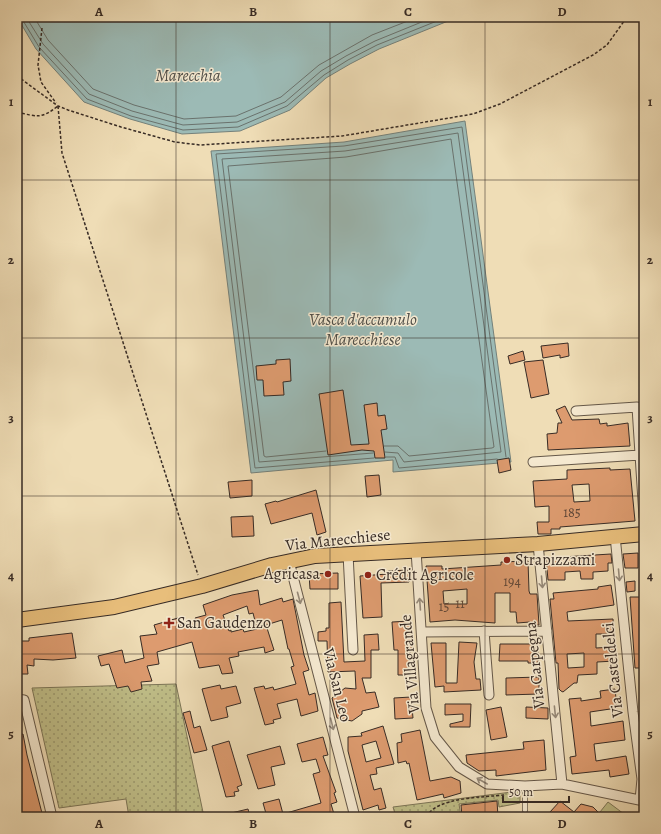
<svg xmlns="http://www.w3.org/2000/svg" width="661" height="834" viewBox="0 0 661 834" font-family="Alegreya,serif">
<defs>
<pattern id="grass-dots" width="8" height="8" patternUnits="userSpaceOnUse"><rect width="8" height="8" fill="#c0bf89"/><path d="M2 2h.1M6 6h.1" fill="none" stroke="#9d9b70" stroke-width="1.8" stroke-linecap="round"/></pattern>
</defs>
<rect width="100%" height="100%" fill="#efddb6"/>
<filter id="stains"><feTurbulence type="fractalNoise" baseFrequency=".005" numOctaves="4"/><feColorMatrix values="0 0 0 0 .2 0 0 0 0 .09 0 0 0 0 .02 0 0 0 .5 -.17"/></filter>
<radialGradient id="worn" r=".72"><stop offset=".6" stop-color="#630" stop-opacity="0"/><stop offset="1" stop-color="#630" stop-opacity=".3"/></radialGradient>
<path fill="url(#grass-dots)" stroke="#7c7557" d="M176,684l28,133h-75l-3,-18 -67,9 -27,-120z
M520,791v12l-21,4 -1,-7 -39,4 2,13h-65l-3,-10z"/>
<path fill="#c0bf89" stroke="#7c7557" d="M608,802l20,15h-32z"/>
<path fill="#9cbab5" stroke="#74817b" d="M17,17h441l-79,32 -29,15 -24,14 -36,32 -50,21 -58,3 -52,-15 -46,-17 -48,-53z
M465,121l46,341 -118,10v-12l-142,13 -40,-322 133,-9z"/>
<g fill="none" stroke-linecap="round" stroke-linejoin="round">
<path stroke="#6a726d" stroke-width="1" d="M17,17l5,2 17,28 48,52 44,17 52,14 55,-3 49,-21 37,-31 24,-15 29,-15 70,-28
M26,17l17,27 46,50 43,17 51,14 54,-3 48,-20 36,-31 25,-15 29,-15 59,-24
M34,17l14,23 45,49 41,16 50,14 52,-3 45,-19 38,-32 53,-30 46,-18
M326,451l-60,6 -2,-1 -36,-290 118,-9 105,-18 43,308 -2,1 -83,8 -11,-10h-14
M373,453l-114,9 -37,-303 123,-8 113,-18 43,319 -97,10 -6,-9 -13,-1
M386,457h9l4,11 98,-9
M374,458l-119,10 -39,-314 128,-8 118,-19 44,330"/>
</g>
<path fill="#dd9b6f" stroke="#372b25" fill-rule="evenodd" d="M568,343l1,13 -9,2v-3l-17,3 -2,-12z
M523,351l2,9 -15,4 -2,-8z
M290,359l1,22 -8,1 1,13 -20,1 -1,-16h-6l-1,-14 20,-2v-4z
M543,360l6,34 -18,4 -7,-36z
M343,390l8,55 18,-1 -5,-39 13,-2 1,13 7,-1 2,14 -6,1 4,28h-10l-1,-7 -12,-1 -34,5 -9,-61z
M565,406l7,14 27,-1 1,5 7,-1v3l21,-3 2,23 -82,4 -1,-16 10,-1 1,-10h4l-6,-13z
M509,458l2,12 -12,3 -2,-13z
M610,468v2l20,-1 5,52 -75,6v2h-9v5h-13l-1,-12h12v-16l-14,1 -2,-26 34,-2v-9zM589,484l1,17 -16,1 -2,-17z
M379,475l2,20 -14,2 -2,-21z
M252,480v16l-22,2 -2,-16z
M316,490l10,42 -9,3 -5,-22 -41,11 -6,-20 11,-3 1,1z
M253,516l1,20 -22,1 -1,-20z
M638,553v15h-13l-2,-14z
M611,554l1,9h-4v8l-15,1v7h-12l-1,-8 -15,1v8h-17l-2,-22z
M528,561l1,30 1,3h7l2,31h-9v-3l-13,1 -1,-11h-6v-19h-15v30l-40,-3 -25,2 -4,-56h16v3l59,-4v-3zM467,589v15h-23l-1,-13z
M408,570l1,12 -28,1 1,34 -19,1 -3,-42 28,-2v-3z
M338,573v16h-28l-1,-15z
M635,581v10l-8,1 -1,-10z
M611,585l3,20 -47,7 1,9 45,-2 1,15h-18v14l19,-1v14l-18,1v12l-19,1 -1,8h-3l-11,9 -2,-1 -2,-2 -1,-26h-2l-6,-64h4l-1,-6 45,-4v-2zM584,653v14l-16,1 -1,-14z
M258,590l2,15 22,-7 1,4 10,-3 11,56 5,15 -6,2 6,23 6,-2 3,18 -17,5 -4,-17 -20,5 4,14 -8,2 1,3 -9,2 -11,-37 10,-2 1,3 8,-2 1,3 22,-6 -5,-17 3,-1 -5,-17h-1l-6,-29 -16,5 8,25 -9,3 -1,-6 -26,5 1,4 -10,2 4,15 -11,1 -3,-9 -20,3 -7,-26 -35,10 2,12 -12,2 5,15 -11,1 1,7 -11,3 -3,-6 -11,2 -8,-24 -8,2 -3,-10 24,-6 3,13 19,-5 -4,-22 17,-2 -3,-9 24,-7 2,7 16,-5 -1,-2 11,-3 -3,-10 29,-10zM247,606l2,8 4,-1 4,16 -13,3 -1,-3 -12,3v-2l-2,1 -6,-16z
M630,597h14v71h-9z
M341,602l3,60 21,-1 -1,-26 14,-1 1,16h-8v28h-9l4,15 9,-1 4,15 -17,4v3l-10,7 -15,-3 -5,-20 13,-10 11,1 -1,-18 -27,1 -1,-31h-9v-9l8,-1v-3h3v-25z
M410,621l2,28h-2v26h-12v-25h-4l-2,-28z
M72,633l4,25 -23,2 -19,-1v7l-7,-1 1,9h-11v-33h12v-3z
M459,642l18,1 -3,19 2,17h4l1,11 -37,2v-6l-9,1 -4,-44h15v40h11z
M500,644h32v3h6v16h-10v-2h-29z
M539,677v17l-33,1v-17z
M220,685l1,4 15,-3 5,17 -15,4 2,10 -17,4 -9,-32z
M615,689l2,19 -27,4 1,14 32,-5 2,19 -31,4 2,17 30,-5 3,18 -19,3 -1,-7 -37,4 -2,-17 6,-1 -7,-57 12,-1v3l20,-3 -1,-7z
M411,697l2,21 -18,1 -1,-21z
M445,704h26l-1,23h-20v-3l13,-3v-7l-18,1z
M501,707l6,30 -16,3 -5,-30z
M526,707l22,1v11l-22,-1z
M190,711l4,17 6,-2 7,24 -13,3 -11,-40z
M383,726l11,38 -18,4 1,6 -7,1 4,15 7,-2 5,20 -7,2 -1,-5 -15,5 -15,-59v-14l14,-1 -1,-3zM376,741l5,17 -15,4 -4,-17z
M420,730l10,51 21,-4 9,4 1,12 -17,5 -1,-4 -26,6 -8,-37 -2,1 -1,-3 -8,2 -1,-20 5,-1 -1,-8z
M23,734l4,21 16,62h-23l-3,-21v-61z
M323,737l5,18 -5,1 13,36 -2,1 3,9 -6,2 3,10 -8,3h-59l-4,-14 16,-4 4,15 38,-11 -8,-29 7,-2 -4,-13 -14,3 -5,-18z
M544,740l2,30 -50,6v-6l-17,1 -12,-8 -1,-8 58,-6 -1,-7z
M229,741l13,44 -5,2 2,4 -5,1 1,4 -9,1 -14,-51z
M280,746l5,18 -14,3 4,18 -17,4 -11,-34z
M497,801l1,16h-36l-1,-12z
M560,801l14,11 7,-8 12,3 5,5 -4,5h-39l-5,-5z
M248,809l2,8h-22l-1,-3z"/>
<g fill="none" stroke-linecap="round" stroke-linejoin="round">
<g stroke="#655849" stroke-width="6">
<path id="service" d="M525,786v24"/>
</g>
<g stroke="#655849" stroke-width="11">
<path id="minor" d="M576,411l61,-4 7,110
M533,462l107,-7
M615,536l18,176 9,67 -2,21
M538,544l24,240
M416,550l10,158 9,29 24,30 28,17 38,2 37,-2 82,17
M348,554l5,96
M289,561l66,256
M484,631l5,64
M422,632l125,-1
M17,699l7,1 28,117"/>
</g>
<g stroke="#372b25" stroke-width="16">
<path id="primary" d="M17,620l97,-13 88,-21 70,-21 43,-9 223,-12 106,-10"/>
</g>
<path stroke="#372b25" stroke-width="1.5" stroke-dasharray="3 2" stroke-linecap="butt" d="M42,28l-4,37 3,17 15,21
M17,76l41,30 10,4 53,17 54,15 25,3 142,-9 131,-22 27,-10 93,-49 14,-10 20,-28
M58,106l4,47 136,422
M17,112c21,5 24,7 41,-6
M427,817c7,-20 60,-20 78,-22"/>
<use href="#service" stroke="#f5e9d0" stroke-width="4.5"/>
<use href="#minor" stroke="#f5e9d0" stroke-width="9"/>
<use href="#primary" stroke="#e8be7b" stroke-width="14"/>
</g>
<defs><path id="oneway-shaft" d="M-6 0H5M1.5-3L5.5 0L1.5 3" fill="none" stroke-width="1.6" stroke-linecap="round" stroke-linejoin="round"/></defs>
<g stroke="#968a7a">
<use href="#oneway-shaft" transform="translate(619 575) rotate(85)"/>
<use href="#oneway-shaft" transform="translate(542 582) rotate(85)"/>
<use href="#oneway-shaft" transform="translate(299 598) rotate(75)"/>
<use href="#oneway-shaft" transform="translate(420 604) rotate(-94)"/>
<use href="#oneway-shaft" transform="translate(555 712) rotate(84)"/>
<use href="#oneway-shaft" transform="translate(332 724) rotate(76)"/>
<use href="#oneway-shaft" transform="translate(482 781) rotate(-150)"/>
</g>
<path fill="none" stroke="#372b25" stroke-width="1" stroke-opacity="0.55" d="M176,17v800M330,17v800M485,17v800M17,180h627M17,338h627M17,496h627M17,654h627"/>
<g fill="#8f2418" stroke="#f5e9d0" stroke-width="1.5">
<circle cx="507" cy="560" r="4"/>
<circle cx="328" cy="574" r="4"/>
<circle cx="368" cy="575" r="4"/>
<path d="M167 617h4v4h4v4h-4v4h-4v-4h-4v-4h4z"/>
</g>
<g text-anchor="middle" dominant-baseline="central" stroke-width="3" stroke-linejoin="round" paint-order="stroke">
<g font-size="14" fill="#604738">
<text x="572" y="512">185</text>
<text x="512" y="581">194</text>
<text x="460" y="603">11</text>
<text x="444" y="606">15</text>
</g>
<g font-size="16" fill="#372b25" stroke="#f5e9d0">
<text transform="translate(338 540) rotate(-6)">Via Marecchiese</text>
<text transform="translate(410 664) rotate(-95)">Via Villagrande</text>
<text transform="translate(535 665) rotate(-96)">Via Carpegna</text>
<text transform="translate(613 670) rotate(-96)">Via Casteldelci</text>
<text transform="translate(337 685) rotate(76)">Via San Leo</text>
</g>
<g font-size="16" fill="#372b25" stroke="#f5e9d0" text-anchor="start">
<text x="515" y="560">Strapizzami</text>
<text x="320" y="574" text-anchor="end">Agricasa</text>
<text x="376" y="575">Crédit Agricole</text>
<text x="177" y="623">San Gaudenzo</text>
</g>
<g font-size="17" font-style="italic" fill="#504f49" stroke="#f5e9d0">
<text x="188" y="75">Marecchia</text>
<text x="363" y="319">Vasca d'accumulo<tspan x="363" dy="20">Marecchiese</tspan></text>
</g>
</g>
<rect width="661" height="834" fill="none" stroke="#efddb6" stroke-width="44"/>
<path d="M503 796v6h66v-6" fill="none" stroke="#372b25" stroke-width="2"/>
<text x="509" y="796" font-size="12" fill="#372b25" stroke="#f5e9d0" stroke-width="3" paint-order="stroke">50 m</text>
<rect x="22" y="22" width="617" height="790" fill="none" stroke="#372b25" stroke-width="1.5"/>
<g font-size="13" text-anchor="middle" font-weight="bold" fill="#372b25">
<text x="99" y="16">A</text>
<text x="253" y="16">B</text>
<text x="408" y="16">C</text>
<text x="562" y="16">D</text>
<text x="11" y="106">1</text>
<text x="650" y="106">1</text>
<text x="11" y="264">2</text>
<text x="650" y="264">2</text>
<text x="11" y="422">3</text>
<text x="650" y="422">3</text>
<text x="11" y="580">4</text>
<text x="650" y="580">4</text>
<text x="11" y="738">5</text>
<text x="650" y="738">5</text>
<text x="99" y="828">A</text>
<text x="253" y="828">B</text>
<text x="408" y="828">C</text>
<text x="562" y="828">D</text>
</g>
<rect width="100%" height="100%" filter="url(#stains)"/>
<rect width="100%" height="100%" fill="url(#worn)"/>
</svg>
